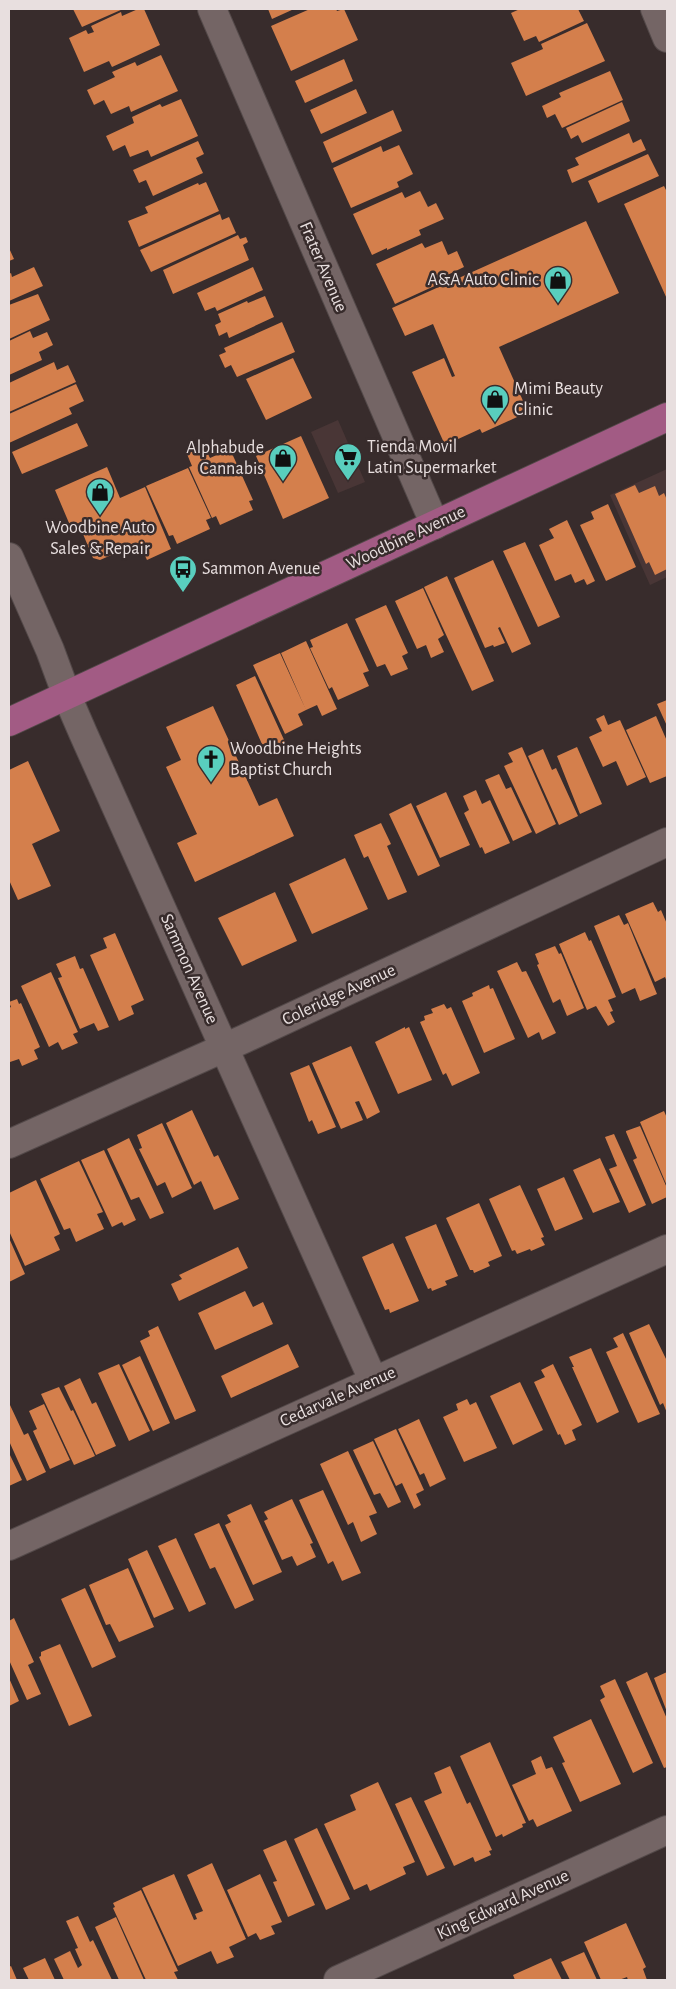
<svg xmlns="http://www.w3.org/2000/svg" width="676" height="1989" viewBox="0 0 676 1989" font-family="'Alegreya Sans',sans-serif">
<rect width="100%" height="100%" fill="#382c2c"/>
<path fill="#493636" d="M338,420l27,62 -27,11 -27,-61z
M667,469v108l-17,8 -40,-90z"/>
<path fill="#d47f4c" d="M73,9h50l-41,18z
M138,9h6l16,36 -48,22 -3,-6 -25,11 -15,-34 17,-8 2,4 6,-2 -3,-6 30,-14 1,4z
M268,9h26l-22,10z
M310,9h26l1,2 7,-2 14,31 -67,31 -20,-45z
M520,9h58l6,12 -45,21 -3,-6 -12,5 -13,-28z
M587,23l18,38 -79,35 -15,-33 32,-14 -2,-5z
M161,55l17,36 -47,21 -2,-6 -18,8 -7,-14 -10,5 -7,-15 28,-13 -3,-5 23,-10 2,4z
M344,59l9,22 -48,22 -10,-22z
M610,71l13,29 -61,28 -7,-14 -8,4 -5,-12 19,-9 -2,-4z
M356,89l11,24 -46,21 -11,-24z
M181,99l17,37 -47,21 -3,-7 -18,7 -5,-12 -12,6 -7,-15 28,-13 -2,-6 28,-13 2,3z
M622,102l8,19 -48,22 -4,-8 -7,4 -5,-11z
M393,110l9,21 -70,32 -9,-21z
M629,133l4,10 8,-4 5,11 -74,33 -5,-13 12,-5 -4,-7z
M198,141l6,13 -8,4 7,15 -50,23 -7,-16 -7,3 -6,-13z
M399,145l14,29 -16,8 2,5 -48,21 -18,-40 48,-22 2,6z
M648,154l11,22 -61,27 -10,-22z
M206,182l13,29 -80,36 -11,-26 20,-8 -3,-6 53,-24 1,2z
M664,186l3,6v107l-43,-95z
M420,191l8,16 8,-4 8,16 -25,11 2,5 -34,15v-2l-15,7 -19,-41 49,-22 3,6z
M220,214l2,6 7,-3 7,16 -85,39 -11,-22z
M586,221l33,72 -120,54 29,65 -46,21 -2,-4 -35,16 -33,-73 32,-14 8,19 3,-1 -22,-52 -28,12 -13,-28z
M238,235l2,4 6,-2 2,5 -5,3 6,15 -76,34 -10,-24z
M442,241l6,14 9,-4 7,16 -25,12 2,4 -46,21 -19,-40 46,-21 3,5z
M9,248l5,11 -5,2z
M34,267l9,19 -34,15v-27l2,-1 1,4z
M253,267l10,23 -46,21 -2,-4 -10,4 -8,-18z
M38,294l12,26 -41,19v-34z
M265,296l9,21 -45,21 -2,-6 -8,4 -4,-11 6,-3 -3,-8 29,-13 1,2z
M282,322l13,30 -58,25 -6,-12 -6,3 -6,-13 7,-3 -2,-4z
M30,331l3,7 14,-6 6,13 -14,7 3,8 -33,15v-34z
M293,358l19,40 -46,22 -20,-41z
M54,362l3,8 11,-5 8,17 -67,30v-29z
M76,384l8,17 -15,7 3,6 -63,29v-29z
M77,423l11,23 -66,28 -10,-22z
M301,436l28,62 -46,21 -27,-63z
M204,446l6,12 20,-9 23,51 -4,1 4,9 -33,15 -4,-9 -4,2 -23,-51 3,-1 -5,-12z
M107,467l13,31 25,-11 26,62 -24,11 -8,-17 -39,17 -7,-2 -10,-24 -11,-4 -17,-40z
M188,468l23,50 -5,2 4,9 -33,15 -4,-9 -4,1 -23,-50z
M635,485l4,8 16,-7 4,10 5,-3 3,7v69l-12,6 -6,-13 -3,2 -31,-70z
M608,504l28,63 -30,14 -26,-56 14,-6 -3,-7z
M567,520l28,61 -8,4 -3,-6 -9,4 -4,-9 -16,7 -16,-36 15,-7 -5,-9z
M525,542l35,75 -22,10 -35,-76z
M493,560l38,84 -19,9 -12,-26 -2,1 7,15 -11,4 -1,-2 -8,3 -31,-70z
M447,576l47,105 -22,10 -48,-104z
M423,588l21,47 -6,4 6,13 -13,6 -5,-13 -9,4 -22,-48z
M386,605l22,48 -6,3 6,13 -17,7 -6,-12 -8,3 -22,-48z
M347,623l22,48 -6,2 6,13 -31,14 -6,-13 -3,2 -19,-41 3,-1 -3,-7z
M306,641l31,68 -15,7 -5,-11 -11,5 -25,-57z
M280,653l26,57 -8,4 5,11 -18,9 -32,-69z
M255,676l30,66 -20,9 -29,-66z
M667,700v26l-10,-22z
M213,706l46,100 18,-8 17,38 -99,46 -18,-39 20,-9 -31,-67 15,-7 -15,-33z
M604,715l4,10 12,-5 26,57 -19,9 -11,-25 -13,6 -14,-30 13,-6 -6,-12z
M656,716l11,25v35l-17,7 -24,-53z
M522,747l34,77 -20,10 -32,-68 9,-4 -5,-9z
M577,747l25,57 -22,10 -23,-58z
M543,749l9,21 4,-2 22,48 -19,9 -31,-69z
M28,761l32,70 -28,13 19,42 -33,14 -9,-20v-110z
M499,774l7,15 5,-2 21,45 -19,9 -28,-61z
M476,790l6,14 8,-4 20,43 -25,11 -3,-7 -2,1 -16,-35 5,-3 -6,-14z
M446,792l24,53 -30,13 -24,-52z
M411,803l29,63 -22,10 -29,-62z
M381,823l10,21 -4,2 20,46 -19,8 -20,-44 -4,2 -10,-23z
M345,858l23,51 -56,25 -23,-50z
M275,892l22,49 -55,25 -24,-48z
M653,902l5,10 3,-2 6,14v58l-2,-5 -10,5 -30,-68z
M619,915l5,10 4,-2 29,71 -17,7 -5,-13 -13,6 -28,-68z
M585,932l4,9 2,-1 25,57 -8,3 5,11 -3,1 5,10 -7,4 -12,-20 -9,4 -28,-66z
M115,933l29,67 -13,6 3,8 -15,7 -29,-66 17,-7 -4,-10z
M555,946l4,8 2,-1 23,55 -17,8 -7,-17 -7,4 -16,-38 2,-1 -4,-10z
M75,956l5,13 3,-1 26,59 -11,4 -4,-8 -14,6 -22,-51 4,-1 -6,-13z
M517,962l5,10 4,-1 30,62 -14,7 -3,-8 -11,6 -31,-67z
M51,972l27,60 -5,2 5,9 -16,7 -4,-8 -9,5 -28,-61z
M489,985l1,4 3,-1 22,51 -31,14 -22,-52 11,-5 -1,-3z
M17,999l2,5 2,-1 19,44 -6,3 4,9 -16,7 -3,-7 -9,3 -1,-3v-51l2,-1 -2,-5z
M444,1004l3,5 4,-2 29,66 -28,13 -6,-13 -3,2 -23,-53 5,-2 -1,-4 9,-3 -2,-4z
M405,1027v2l4,-2 23,53 -34,14 -23,-52z
M351,1046l29,66 -13,7 -8,-18 -4,1 8,18 -22,9 -29,-66z
M309,1065l27,62 -18,7 -6,-14 -3,2 -19,-49z
M192,1110l22,47 4,-2 21,44 -25,11 -13,-29 -7,4 -28,-62z
M664,1111l3,7v68l-27,-64z
M162,1123l30,65 -20,10 -7,-16 -8,4 -18,-37 3,-1 -5,-13z
M640,1126l27,62v9l-15,7 -19,-44 4,-2 -11,-26v-1z
M614,1134l32,71 -17,8 -20,-44 8,-3 -12,-29z
M129,1138l35,75 -14,6 -11,-22 -8,3 -24,-51z
M104,1150l32,70 -12,6 -2,-4 -10,5 -31,-67z
M600,1158l20,44 -27,11 -20,-43z
M79,1161l24,51 -6,2 7,15 -28,13 -6,-14 -6,2 -24,-51z
M564,1177l19,42 -28,12 -18,-42z
M36,1180l24,54 -6,3 6,13 -35,16 -16,-35v-38z
M520,1185l24,52 -3,1 4,7 -14,6 -1,-2 -13,5 -2,-4 -3,1 -23,-52z
M479,1203l23,53 -14,6 2,4 -16,7 -1,-3h-3l-24,-52z
M436,1224l22,52 -13,5 2,4 -15,6 -1,-3 -3,1 -23,-52z
M9,1238l16,36 -16,8z
M393,1243l26,58 -29,12 -1,-4 -4,1 -23,-53z
M238,1247l10,21 -69,33 -8,-17 11,-5 -3,-4z
M245,1291l8,16 10,-5 10,22 -58,26 -17,-37z
M649,1324l18,37v52l-4,-10 -3,2 -31,-72z
M158,1326l38,85 -21,9 -35,-79 10,-5 -2,-5z
M623,1333l37,81 -22,9 -32,-71 12,-5 -5,-9z
M288,1344l11,23 -68,31 -10,-22z
M591,1348l28,64 -22,11 -25,-56h2l-5,-10z
M140,1356l30,67 -17,8 -31,-66z
M119,1364l31,67 -21,10 -31,-68z
M553,1364l29,61 -10,5 4,10 -11,5 -5,-11 -2,1 -24,-53 11,-5 -4,-7z
M80,1378l12,26 4,-2 20,44 -20,9 -32,-69z
M520,1382l23,48 -30,15 -23,-49z
M59,1387l12,24 2,-1 22,46 -21,9 -33,-71z
M467,1399l3,6 6,-3 21,46 -33,14 -21,-45 15,-7 -2,-6z
M44,1404l26,56 -20,9 -17,-38 4,-2 -8,-18z
M10,1405l14,30 4,-2 18,39 -19,9 -18,-40z
M419,1419l27,60 -16,8 -6,-14 -4,2 -22,-46z
M396,1429l28,61 -8,4 5,11 -7,4 -12,-26 -6,3 -22,-47z
M373,1441l28,61 -13,6 -8,-15 -6,2 -21,-45z
M348,1451l29,62 -8,3 8,18 -16,8 -8,-20 -5,3 -28,-61z
M9,1453l13,27 -13,6z
M323,1490l38,83 -19,8 -9,-20 -5,3 -29,-64z
M292,1499l21,44 -3,1 6,13 -19,9 -5,-10 -10,4 -18,-39 4,-2 -4,-7z
M251,1504l31,68 -29,13 -28,-60 6,-3 -4,-7z
M219,1523l35,77 -19,9 -20,-42 -5,2 -16,-35z
M176,1538l30,66 -17,8 -31,-66z
M147,1550l27,59 -20,9 -26,-59z
M128,1568l26,59 -35,15 -9,-18 -4,1 -17,-40z
M85,1588l31,69 -24,11 -31,-69z
M14,1618l20,44 -6,3 13,29 -14,6 -18,-40v-39z
M60,1644l32,72 -23,10 -30,-69 2,-1v-4z
M647,1672l20,47v48l-3,1 -38,-86z
M667,1672v40l-13,-34z
M9,1678l10,23 -10,5z
M615,1679l38,84 -20,10 -33,-73 5,-3 -5,-11z
M591,1719l30,65 -41,18 -18,-39 3,-1 -12,-25z
M490,1742l36,81 -4,1 1,3 -20,10 -1,-3 -6,3 -36,-81z
M541,1756l5,13 6,-2 20,44 -35,16 -4,-8 -4,2 -17,-36 24,-11 -5,-13z
M450,1766l17,38 3,-2 22,48 -3,1 2,4 -16,7 -2,-5 -19,9 -30,-65 18,-8 -8,-20z
M378,1782l37,80 -12,5 3,7 -36,17 -3,-7 -13,6 -30,-66 32,-14 -6,-15z
M411,1797l34,71 -18,8 -32,-72z
M317,1828l33,71 -24,11 -32,-71z
M286,1840l29,65 -27,12 -15,-35 4,-1 -14,-31z
M212,1863l34,76 -17,8 5,10 -17,7 -6,-13 -33,15 -36,-78 32,-14 20,46 3,-1 -2,-5 8,-3 -16,-36z
M260,1874l22,48 -11,4 4,8 -15,6 -4,-7 -8,4 -21,-47z
M141,1890l37,81 -4,1 4,8h-32l-33,-72 2,-1 -2,-4z
M78,1916l12,26 3,-2 19,40h-48l-10,-21 16,-8 8,17 4,-3 -7,-16 3,-1 -12,-27z
M116,1917l28,63h-25l-24,-53z
M626,1923l20,44 -3,2 4,11h-19l-1,-3 -8,3h-18l-17,-38z
M584,1952l13,28h-27l-9,-18z
M45,1958l10,22h-26l-6,-12z
M551,1958l11,22h-47l-2,-5z
M11,1966l6,14h-8v-13z"/>
<g fill="none" stroke-linecap="round" stroke-linejoin="round">
<g stroke="#534949" stroke-width="30">
<path id="minor" d="M212,9l223,516
M655,9l12,29
M9,557l41,93 17,46 16,37 290,647
M9,1144l235,-105 423,-197
M9,1546l658,-297
M338,1980l329,-150"/>
</g>
<g stroke="#534949" stroke-width="30">
<path id="major" d="M9,722l658,-305"/>
</g>
<use href="#minor" stroke="#746565" stroke-width="28"/>
<use href="#major" stroke="#a25b84" stroke-width="28"/>
</g>
<defs>
<g id="shop-pin" transform="scale(1.4375)"><path d="M0 17L-7.5 6A9.5 9.5 0 1 1 7.5 6Z" fill="#59cebe" stroke="#382c2c"/><path d="M-5-2.5h2.3a2.7 3.5 0 0 1 5.4 0H5L5.5 6h-11ZM-1.5-2.5h3a1.5 2.3 0 0 0-3 0Z" fill="#111"/></g>
<g id="supermarket-pin" transform="scale(1.4375)"><path d="M0 17L-7.5 6A9.5 9.5 0 1 1 7.5 6Z" fill="#59cebe" stroke="#382c2c"/><path d="M-6-5.5h2.5l.6 2H6L4.5 2H-2.5L-4.4-4H-6ZM-1.5 3.2a1.3 1.3 0 1 0 .1 0ZM3 3.2a1.3 1.3 0 1 0 .1 0Z" fill="#111"/></g>
<g id="bus-pin" transform="scale(1.4375)"><path d="M0 17L-7.5 6A9.5 9.5 0 1 1 7.5 6Z" fill="#59cebe" stroke="#382c2c"/><path d="M-5-6H5V4H4V6H2V4H-2V6H-4V4H-5ZM-3.5-4V0h7V-4ZM-3.5 1.2v1.5H-2V1.2ZM2 1.2v1.5H3.5V1.2Z" fill="#111"/></g>
<g id="church-pin" transform="scale(1.4375)"><path d="M0 17L-7.5 6A9.5 9.5 0 1 1 7.5 6Z" fill="#59cebe" stroke="#382c2c"/><path d="M-1.2-6h2.4v3.5h3.3v2.4h-3.3V6h-2.4V-.1h-3.3v-2.4h3.3Z" fill="#111"/></g>
</defs>
<g fill-rule="evenodd">
<use href="#shop-pin" x="558" y="280"/>
<use href="#shop-pin" x="495" y="399"/>
<use href="#supermarket-pin" x="348" y="457"/>
<use href="#shop-pin" x="283" y="458"/>
<use href="#shop-pin" x="100" y="492"/>
<use href="#bus-pin" x="183" y="569"/>
<use href="#church-pin" x="211" y="759"/>
</g>
<g text-anchor="middle" dominant-baseline="central" stroke-width="5" stroke-linejoin="round" paint-order="stroke">
<g font-size="18" fill="#e8dfdf" stroke="#382c2c">
<text transform="translate(323 267) rotate(67)">Frater Avenue</text>
<text transform="translate(406 538) rotate(-25)">Woodbine Avenue</text>
<text transform="translate(189 969) rotate(66)">Sammon Avenue</text>
<text transform="translate(339 995) rotate(-25)">Coleridge Avenue</text>
<text transform="translate(338 1397) rotate(-24)">Cedarvale Avenue</text>
<text transform="translate(503 1905) rotate(-25)">King Edward Avenue</text>
</g>
<g font-size="18" fill="#e8dfdf" stroke="#382c2c" text-anchor="start">
<text x="539" y="280" text-anchor="end">A&amp;A Auto Clinic</text>
<text x="514" y="389">Mimi Beauty<tspan x="514" dy="21">Clinic</tspan></text>
<text x="367" y="447">Tienda Movil<tspan x="367" dy="21">Latin Supermarket</tspan></text>
<text x="264" y="448" text-anchor="end">Alphabude<tspan x="264" dy="21">Cannabis</tspan></text>
<text x="100" y="528" text-anchor="middle">Woodbine Auto<tspan x="100" dy="21">Sales &amp; Repair</tspan></text>
<text x="202" y="569">Sammon Avenue</text>
<text x="230" y="749">Woodbine Heights<tspan x="230" dy="21">Baptist Church</tspan></text>
</g>
</g>
<rect width="676" height="1989" fill="none" stroke="#e8dfdf" stroke-width="20"/>
</svg>
